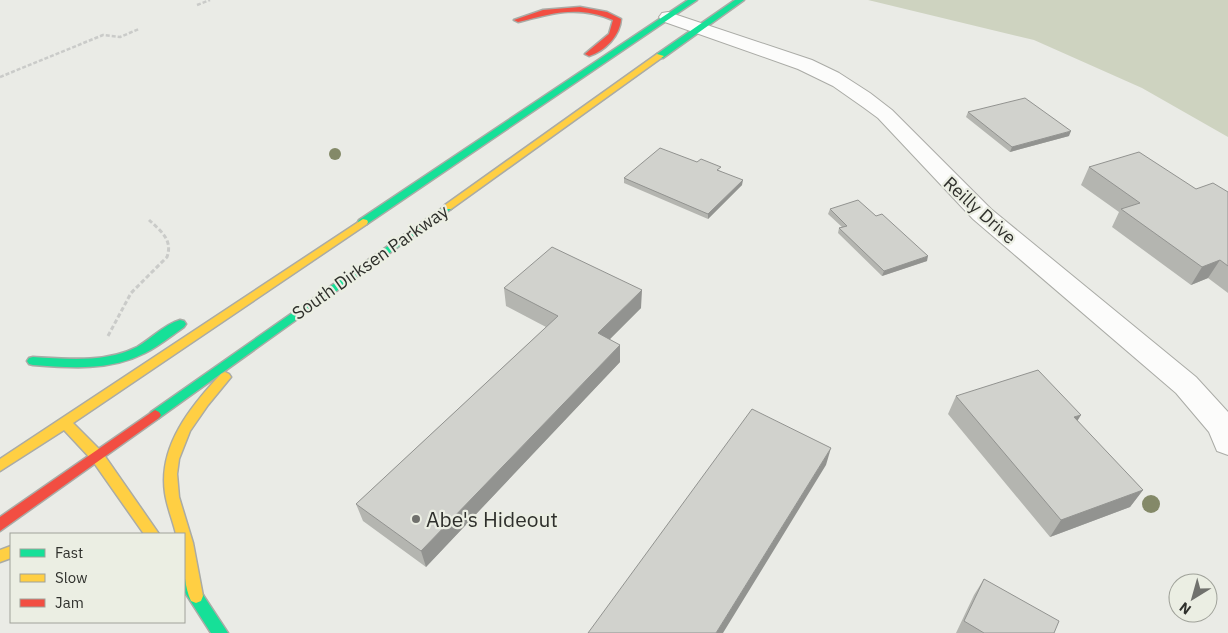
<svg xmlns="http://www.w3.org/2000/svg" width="1228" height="633" viewBox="0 0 1228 633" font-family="'IBM Plex Sans',sans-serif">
<rect width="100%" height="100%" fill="#eaebe6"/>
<path fill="#ced3c0" d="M868,0h360v137l-86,-49 -108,-48z"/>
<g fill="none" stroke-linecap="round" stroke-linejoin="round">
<g stroke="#aaaba6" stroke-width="2">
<path id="street" d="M668,12l144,48 27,13 31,20 22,17 99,99 205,168 32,35v43l-11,-4 -8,-19 -33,-39 -203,-174 -95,-101 -15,-11 -30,-21 -35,-17 -136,-48 -3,-4 3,-4z"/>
</g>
<g stroke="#aaaba6" stroke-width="3">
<path id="fast" d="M688,0h9l-330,224h-8l-1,-2 1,-2z
M735,0h9l-81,58h-6v-4z
M448,204l3,1 2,2 -2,2 -292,209 -4,2 -4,-2 -2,-3 2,-3z
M180,320l4,1 2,3 -2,3c-13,9 -25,19 -39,26 -35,18 -74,15 -112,12l-4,-1 -2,-3 2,-3 4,-1c34,2 72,6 104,-10 14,-8 28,-23 43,-27z
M185,573l5,2 38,58h-17l-27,-42z"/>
</g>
<g stroke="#aaaba6" stroke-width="3">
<path id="slow" d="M657,54l7,2 -213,153h-6l-2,-2 2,-2z
M363,219l4,1 1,2 -1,2 -294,199 29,29 57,82h-15l-52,-74 -28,-30 -64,41v-12z
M225,372l4,2 2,3 -23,28 -18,26 -11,28 -2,15 2,23 14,46 10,53 -2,5 -5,2 -5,-2c-9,-20 -7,-45 -7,-67h-8c-3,-13 -9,-27 -11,-41 -7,-47 26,-87 56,-119z
M11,546v12l-11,4v-12z"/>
</g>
<g stroke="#aaaba6" stroke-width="3">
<path id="jam" d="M580,7l27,5 14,7c-1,17 -16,32 -32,37l-4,-2 24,-20 4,-14c-35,-15 -60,-7 -95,2l-4,-2 29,-10z
M155,410l4,2 2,3 -2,3 -159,113v-14z"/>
</g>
<path stroke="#cacbc9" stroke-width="2.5" stroke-dasharray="4 2" stroke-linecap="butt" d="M197,5l13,-5
M0,77l103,-42 17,2 19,-8"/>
<path stroke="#cacbc9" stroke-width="3" stroke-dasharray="4.5 2.5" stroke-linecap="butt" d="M108,336l23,-43 36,-36c6,-17 -6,-26 -18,-37"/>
<use href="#street" fill="#fcfcfb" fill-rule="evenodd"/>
<use href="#fast" fill="#16e098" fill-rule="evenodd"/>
<use href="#slow" fill="#ffcf43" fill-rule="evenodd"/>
<use href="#jam" fill="#f24e42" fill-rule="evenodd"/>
</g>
<g fill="#848968">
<circle cx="335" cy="154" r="6"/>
<circle cx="1151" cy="504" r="9"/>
</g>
<path fill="#b4b5b0" d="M968,112l101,24 -59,16 -44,-35z
M697,162l23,9 22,14 -34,34 -84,-36v-5z
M1089,167l107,22 32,3v101l-20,-15 -17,7 -79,-58 7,-15 -38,-27z
M830,209l97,52 -45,15 -44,-43 1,-5 3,-1 -14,-13z
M504,288l137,20 -31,31 10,23 -194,205 -63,-46 -7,-17 190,-177 -40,-21z
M956,396l121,25 66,69 -13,17 -80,30 -102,-123z
M984,579l70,54h-98l18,-38z"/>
<path fill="#929390" d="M1071,131l-2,5 -59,16 2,-5z
M743,180l-1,5 -34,34v-5z
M928,256l-1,5 -45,15 2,-5z
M1220,260l-12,18 -17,7 11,-18z
M642,290l-1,18 -43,43v-18z
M620,345v17l-194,205 -5,-16z
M1081,415l-11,18 4,-16z
M831,448l-5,17 -103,168h-7z
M1143,490l-13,17 -80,30 11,-17z"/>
<path fill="#d1d2cd" stroke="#929390" d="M1025,98l46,33 -59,16 -44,-35z
M660,148l37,14 4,-3 20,8 -4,3 26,10 -35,34 -84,-36z
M1139,152l57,37 17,-6 15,9v74l-8,-6 -18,7 -81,-58 19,-6 -51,-36z
M858,200l18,16 6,-2 46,42 -44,15 -45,-43 8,-2 -17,-17z
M552,247l90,43 -44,43 22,12 -199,206 -65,-47 202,-188 -54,-28z
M1038,370l43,45 -7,2 69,73 -82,30 -105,-124z
M752,409l79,39 -115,185h-128z
M984,579l75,42 -5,12h-70l-20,-12z"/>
<circle fill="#70716d" stroke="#ebeee3" stroke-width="2" cx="416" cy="519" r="5"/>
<g text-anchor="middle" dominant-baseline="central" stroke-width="4.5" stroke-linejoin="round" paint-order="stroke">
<g font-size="18" fill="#2f302c" stroke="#ebeee3">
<text transform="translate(980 210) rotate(42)">Reilly Drive</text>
<text transform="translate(370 262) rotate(-35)">South Dirksen Parkway</text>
</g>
<g font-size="21" fill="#2f302c" stroke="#ebeee3" text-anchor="start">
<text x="426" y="519">Abe's Hideout</text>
</g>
</g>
<rect x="10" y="533" width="175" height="90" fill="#ebeee3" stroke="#a0a29a"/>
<rect x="20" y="549" width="25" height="8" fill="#16e098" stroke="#a0a29a"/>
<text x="55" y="558" font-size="15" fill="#2f302c">Fast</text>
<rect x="20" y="574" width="25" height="8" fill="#ffcf43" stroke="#a0a29a"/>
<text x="55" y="583" font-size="15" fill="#2f302c">Slow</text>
<rect x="20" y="599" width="25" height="8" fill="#f24e42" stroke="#a0a29a"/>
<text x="55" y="608" font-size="15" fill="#2f302c">Jam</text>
<g transform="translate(1193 598) rotate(217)"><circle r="24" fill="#ebeee3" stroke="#a0a29a"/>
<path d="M0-4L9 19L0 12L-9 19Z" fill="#70716d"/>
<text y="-8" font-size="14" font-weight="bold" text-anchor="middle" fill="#2f302c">N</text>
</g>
</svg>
